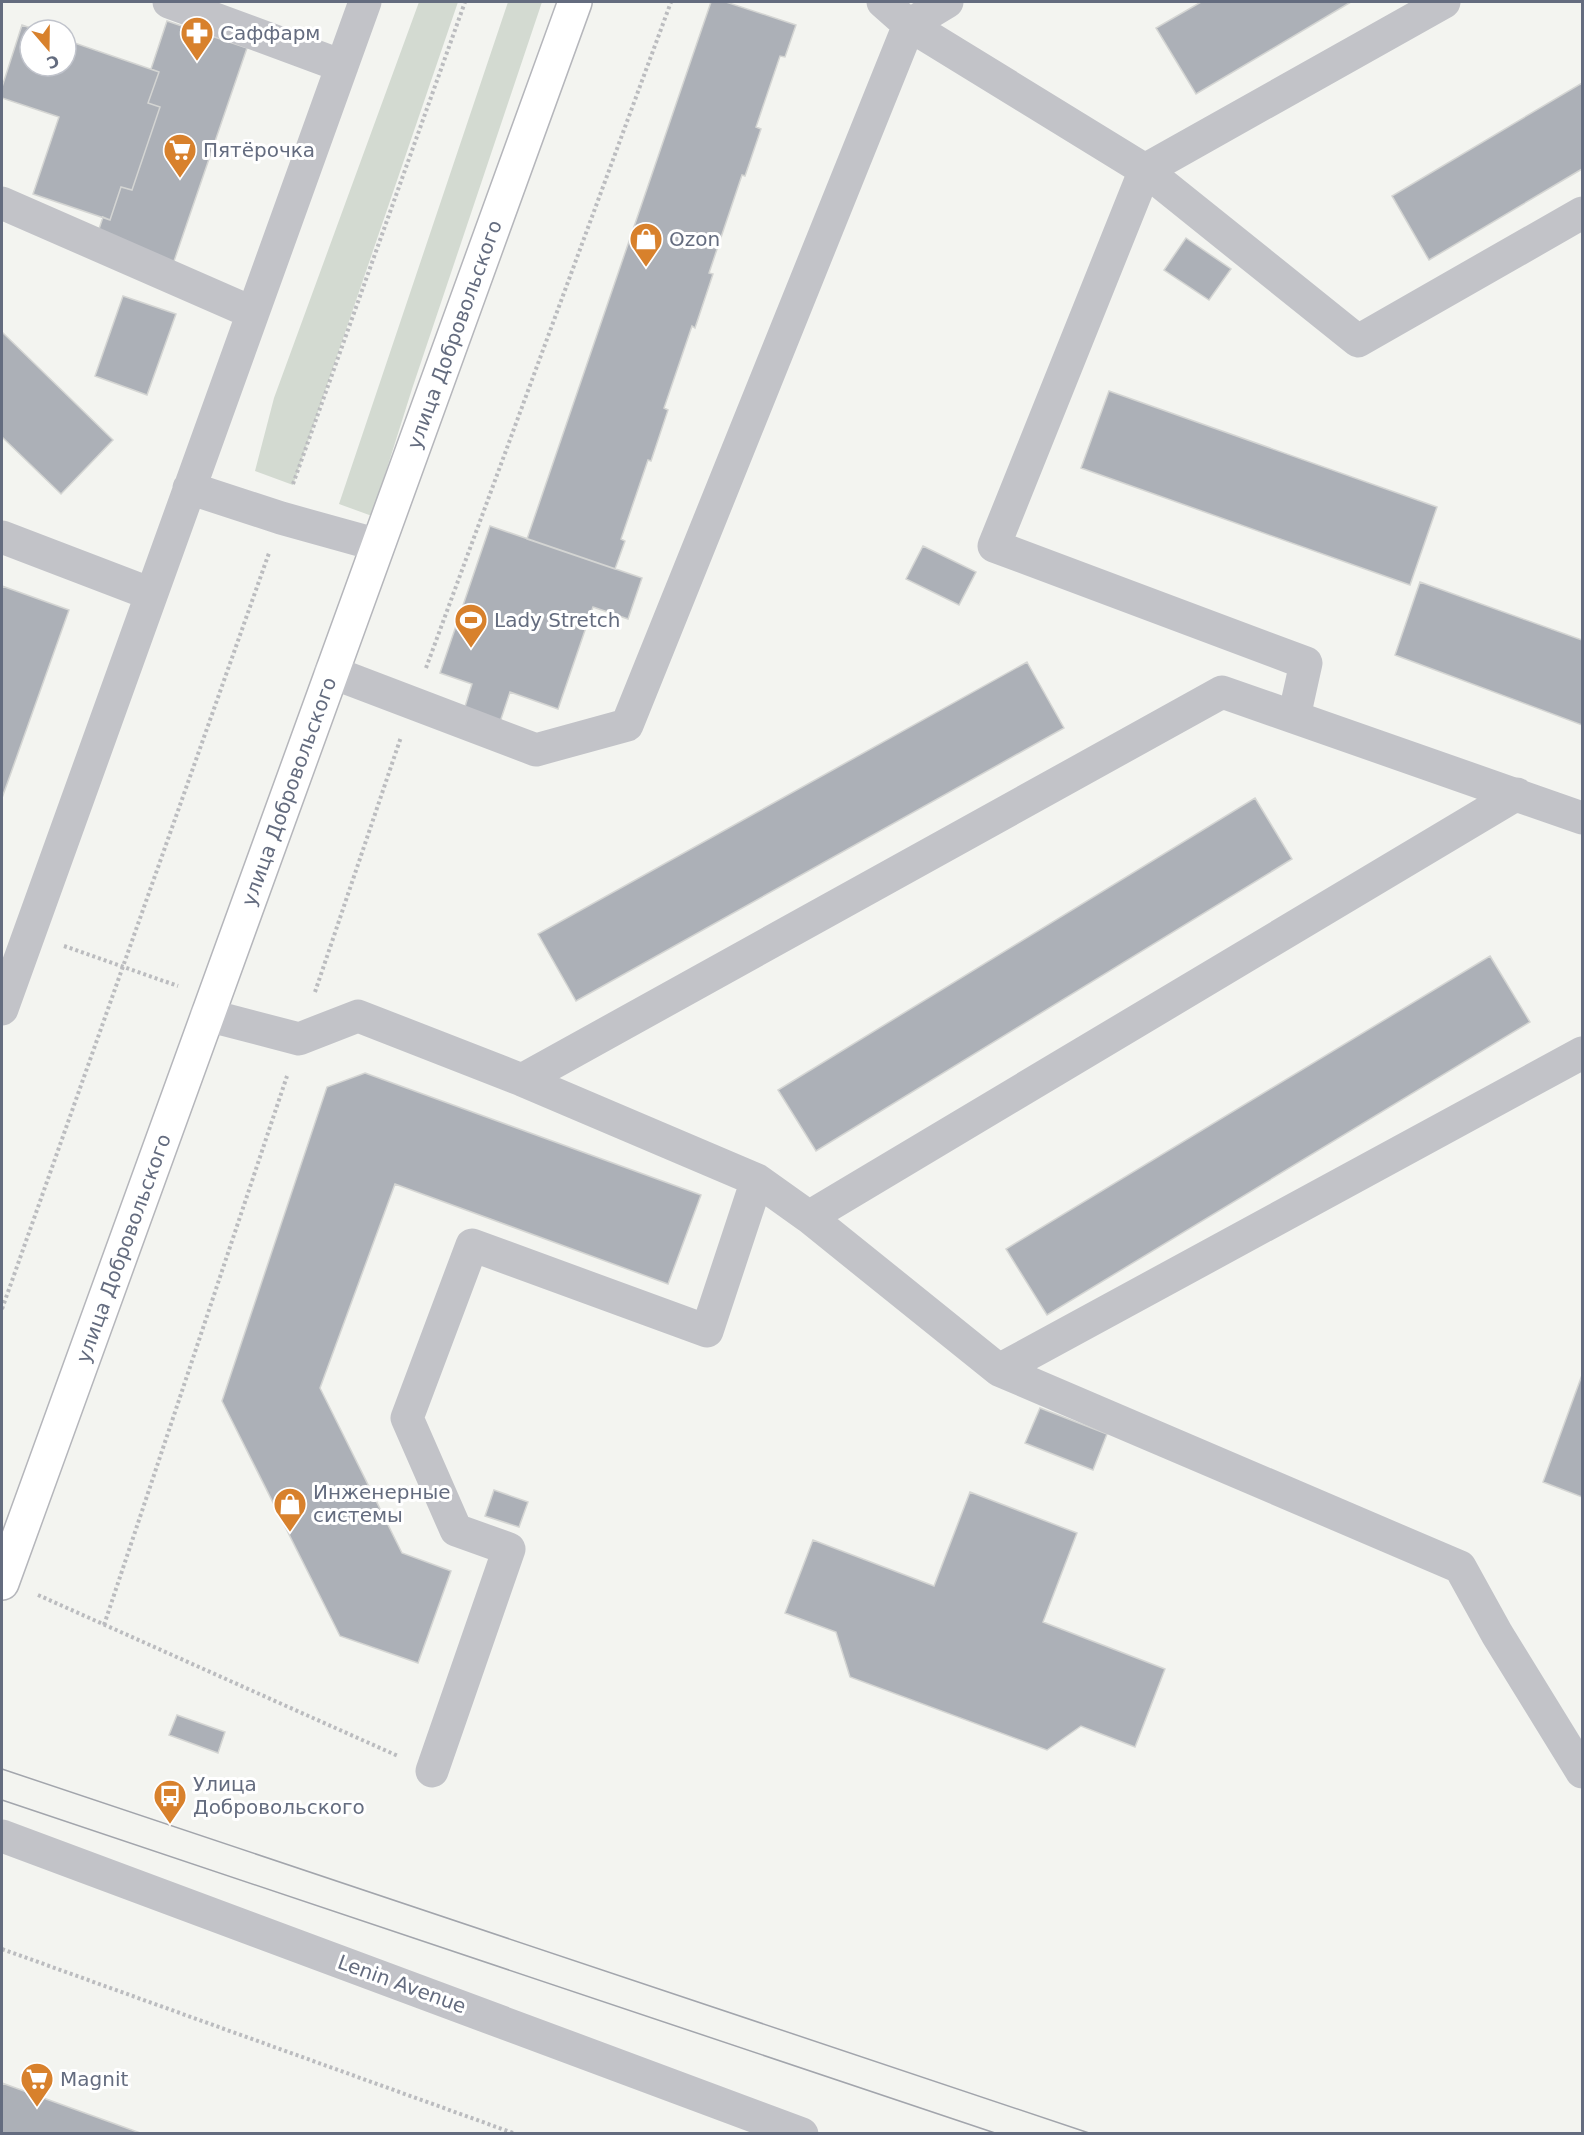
<svg xmlns="http://www.w3.org/2000/svg" width="1584" height="2135" viewBox="0 0 1584 2135" font-family="'DejaVu Sans',sans-serif">
<rect width="100%" height="100%" fill="#f3f4f0"/>
<path fill="#d3dad1" d="M419,2h39l-165,483 -38,-14 19,-73z
M508,2h34l-130,387 -40,127 -33,-12z"/>
<path fill="#acb0b7" stroke="#d4d5d3" stroke-width="1.5" d="M711,2h15l70,23 -11,32 -5,-1 -24,71 5,2 -16,47 -3,-1 -33,98 4,1 -18,54 -3,-2 -28,82 4,2 -17,51 -3,-1 -27,79 4,2 -10,28 -88,-30z
M1201,2h150l-155,92 -40,-66z
M167,21l80,27 -75,219 -77,-26 8,-24 7,3 11,-33 11,3 28,-83 -12,-4 11,-31 -8,-3z
M22,25l14,5h-6v36h36v-26l93,32 -11,31 12,4 -28,83 -11,-3 -11,33 -77,-26 26,-77 -57,-19v-11z
M1582,83v86l-153,91 -37,-64z
M1186,238l45,31 -22,31 -45,-30z
M123,296l53,18 -29,81 -52,-19z
M2,332l111,108 -52,54 -59,-57z
M1109,391l328,116 -27,78 -329,-117z
M490,526l152,52 -14,41 -35,-12 -35,102 -48,-17 -10,30 -36,-12 8,-26 -32,-11z
M923,546l53,26 -17,33 -53,-26z
M1420,582l162,58v85l-187,-70z
M2,586l67,24 -67,188z
M1027,662l37,66 -488,273 -38,-67z
M1255,798l37,61 -476,292 -38,-61z
M1490,956l40,66 -483,293 -41,-66z
M365,1073l336,122 -33,89 -273,-100 -75,204 82,165 49,18 -33,92 -78,-27 -118,-235 105,-314z
M1582,1375v122l-39,-15z
M1040,1408l67,26 -14,36 -68,-27z
M494,1490l34,12 -9,25 -34,-11z
M970,1492l107,41 -34,89 122,47 -30,78 -54,-21 -34,24 -197,-73 -14,-45 -51,-19 28,-73 121,46z
M177,1715l48,17 -7,21 -49,-18z
M2,2083l141,51h-141z"/>
<g fill="none" stroke-linecap="round" stroke-linejoin="round">
<g stroke="#b5b6bb" stroke-width="36">
<g id="major">
<path id="s1" d="M2,1583l573,-1581"/>
</g>
</g>
<path stroke="#bbbcbf" stroke-width="4" stroke-dasharray="3 3" stroke-linecap="butt" d="M293,484l172,-482
M426,668l245,-666
M64,946l114,40
M315,992l86,-255
M2,1309l267,-756
M38,1595l360,161
M104,1625l183,-549
M2,1949l514,185"/>
<path stroke="#c2c3c8" stroke-width="33" d="M169,2l173,64
M883,2l26,23 236,145 299,-168
M2,203l251,110
M189,488l92,30 97,27
M2,537l149,57
M331,672l205,78 91,-25 282,-700 38,-23
M1294,717l12,-54 -312,-117 151,-376 213,171 224,-128
M2,1009l363,-1007
M207,1015l92,24 59,-23 164,64 235,100 52,37 190,153 461,197 37,67 85,138
M522,1080l700,-388 360,126
M809,1217l708,-423
M999,1370l583,-317
M432,1771l77,-222 -53,-19 -49,-112 65,-173 235,86 50,-151
M2,1836l800,298"/>
<use href="#major" stroke="#fff" stroke-width="33"/>
<path stroke="#a2a5ac" stroke-width="1.5" d="M2,1769l1090,365
M2,1800l996,334"/>
</g>
<defs>
<g id="pharmacy-pin" transform="scale(1.725)"><path d="M0 17L-7.5 6A9.5 9.5 0 1 1 7.5 6Z" fill="#d8812c" stroke="#fff"/><path d="M-2-6h4v4h4v4h-4v4h-4v-4h-4v-4h4Z" fill="#fff"/></g>
<g id="supermarket-pin" transform="scale(1.725)"><path d="M0 17L-7.5 6A9.5 9.5 0 1 1 7.5 6Z" fill="#d8812c" stroke="#fff"/><path d="M-6-5.5h2.5l.6 2H6L4.5 2H-2.5L-4.4-4H-6ZM-1.5 3.2a1.3 1.3 0 1 0 .1 0ZM3 3.2a1.3 1.3 0 1 0 .1 0Z" fill="#fff"/></g>
<g id="shop-pin" transform="scale(1.725)"><path d="M0 17L-7.5 6A9.5 9.5 0 1 1 7.5 6Z" fill="#d8812c" stroke="#fff"/><path d="M-5-2.5h2.3a2.7 3.5 0 0 1 5.4 0H5L5.5 6h-11ZM-1.5-2.5h3a1.5 2.3 0 0 0-3 0Z" fill="#fff"/></g>
<g id="stadium-pin" transform="scale(1.725)"><path d="M0 17L-7.5 6A9.5 9.5 0 1 1 7.5 6Z" fill="#d8812c" stroke="#fff"/><path d="M0-5a6.5 5 0 1 0 0 10a6.5 5 0 1 0 0-10ZM-3.5-1.8h7v3.6h-7Z" fill="#fff"/></g>
<g id="bus-pin" transform="scale(1.725)"><path d="M0 17L-7.5 6A9.5 9.5 0 1 1 7.5 6Z" fill="#d8812c" stroke="#fff"/><path d="M-5-6H5V4H4V6H2V4H-2V6H-4V4H-5ZM-3.5-4V0h7V-4ZM-3.5 1.2v1.5H-2V1.2ZM2 1.2v1.5H3.5V1.2Z" fill="#fff"/></g>
</defs>
<g fill-rule="evenodd">
<use href="#pharmacy-pin" x="197" y="33"/>
<use href="#supermarket-pin" x="180" y="150"/>
<use href="#shop-pin" x="646" y="239"/>
<use href="#stadium-pin" x="471" y="620"/>
<use href="#shop-pin" x="290" y="1504"/>
<use href="#bus-pin" x="170" y="1796"/>
<use href="#supermarket-pin" x="37" y="2079"/>
</g>
<g text-anchor="middle" dominant-baseline="central" stroke-width="6" stroke-linejoin="round" paint-order="stroke">
<g font-size="20" fill="#646c7f" stroke="#fff" text-anchor="start">
<text x="220" y="33">Саффарм</text>
<text x="203" y="150">Пятёрочка</text>
<text x="669" y="239">Ozon</text>
<text x="494" y="620">Lady Stretch</text>
<text x="313" y="1492">Инженерные<tspan x="313" dy="23">системы</tspan></text>
<text x="193" y="1784">Улица<tspan x="193" dy="23">Добровольского</tspan></text>
<text x="60" y="2079">Magnit</text>
</g>
<g font-size="20" fill="#646c7f" stroke="#fff">
<text stroke="none"><textPath href="#s1" startOffset="1328">улица Добровольского</textPath></text>
<text stroke="none"><textPath href="#s1" startOffset="842">улица Добровольского</textPath></text>
<text stroke="none"><textPath href="#s1" startOffset="356">улица Добровольского</textPath></text>
<text transform="translate(402 1984) rotate(20)">Lenin Avenue</text>
</g>
</g>
<rect width="1584" height="2135" fill="none" stroke="#646c7f" stroke-width="6"/>
<g transform="translate(48 48) rotate(160)"><circle r="28" fill="#ffffff" stroke="#c1c4cc" stroke-width="1.5"/>
<path d="M0-4.5L10 22L0 15L-10 22Z" fill="#d8812c"/>
<text y="-9" font-size="16" font-weight="bold" text-anchor="middle" fill="#646c7f">С</text>
</g>
</svg>
